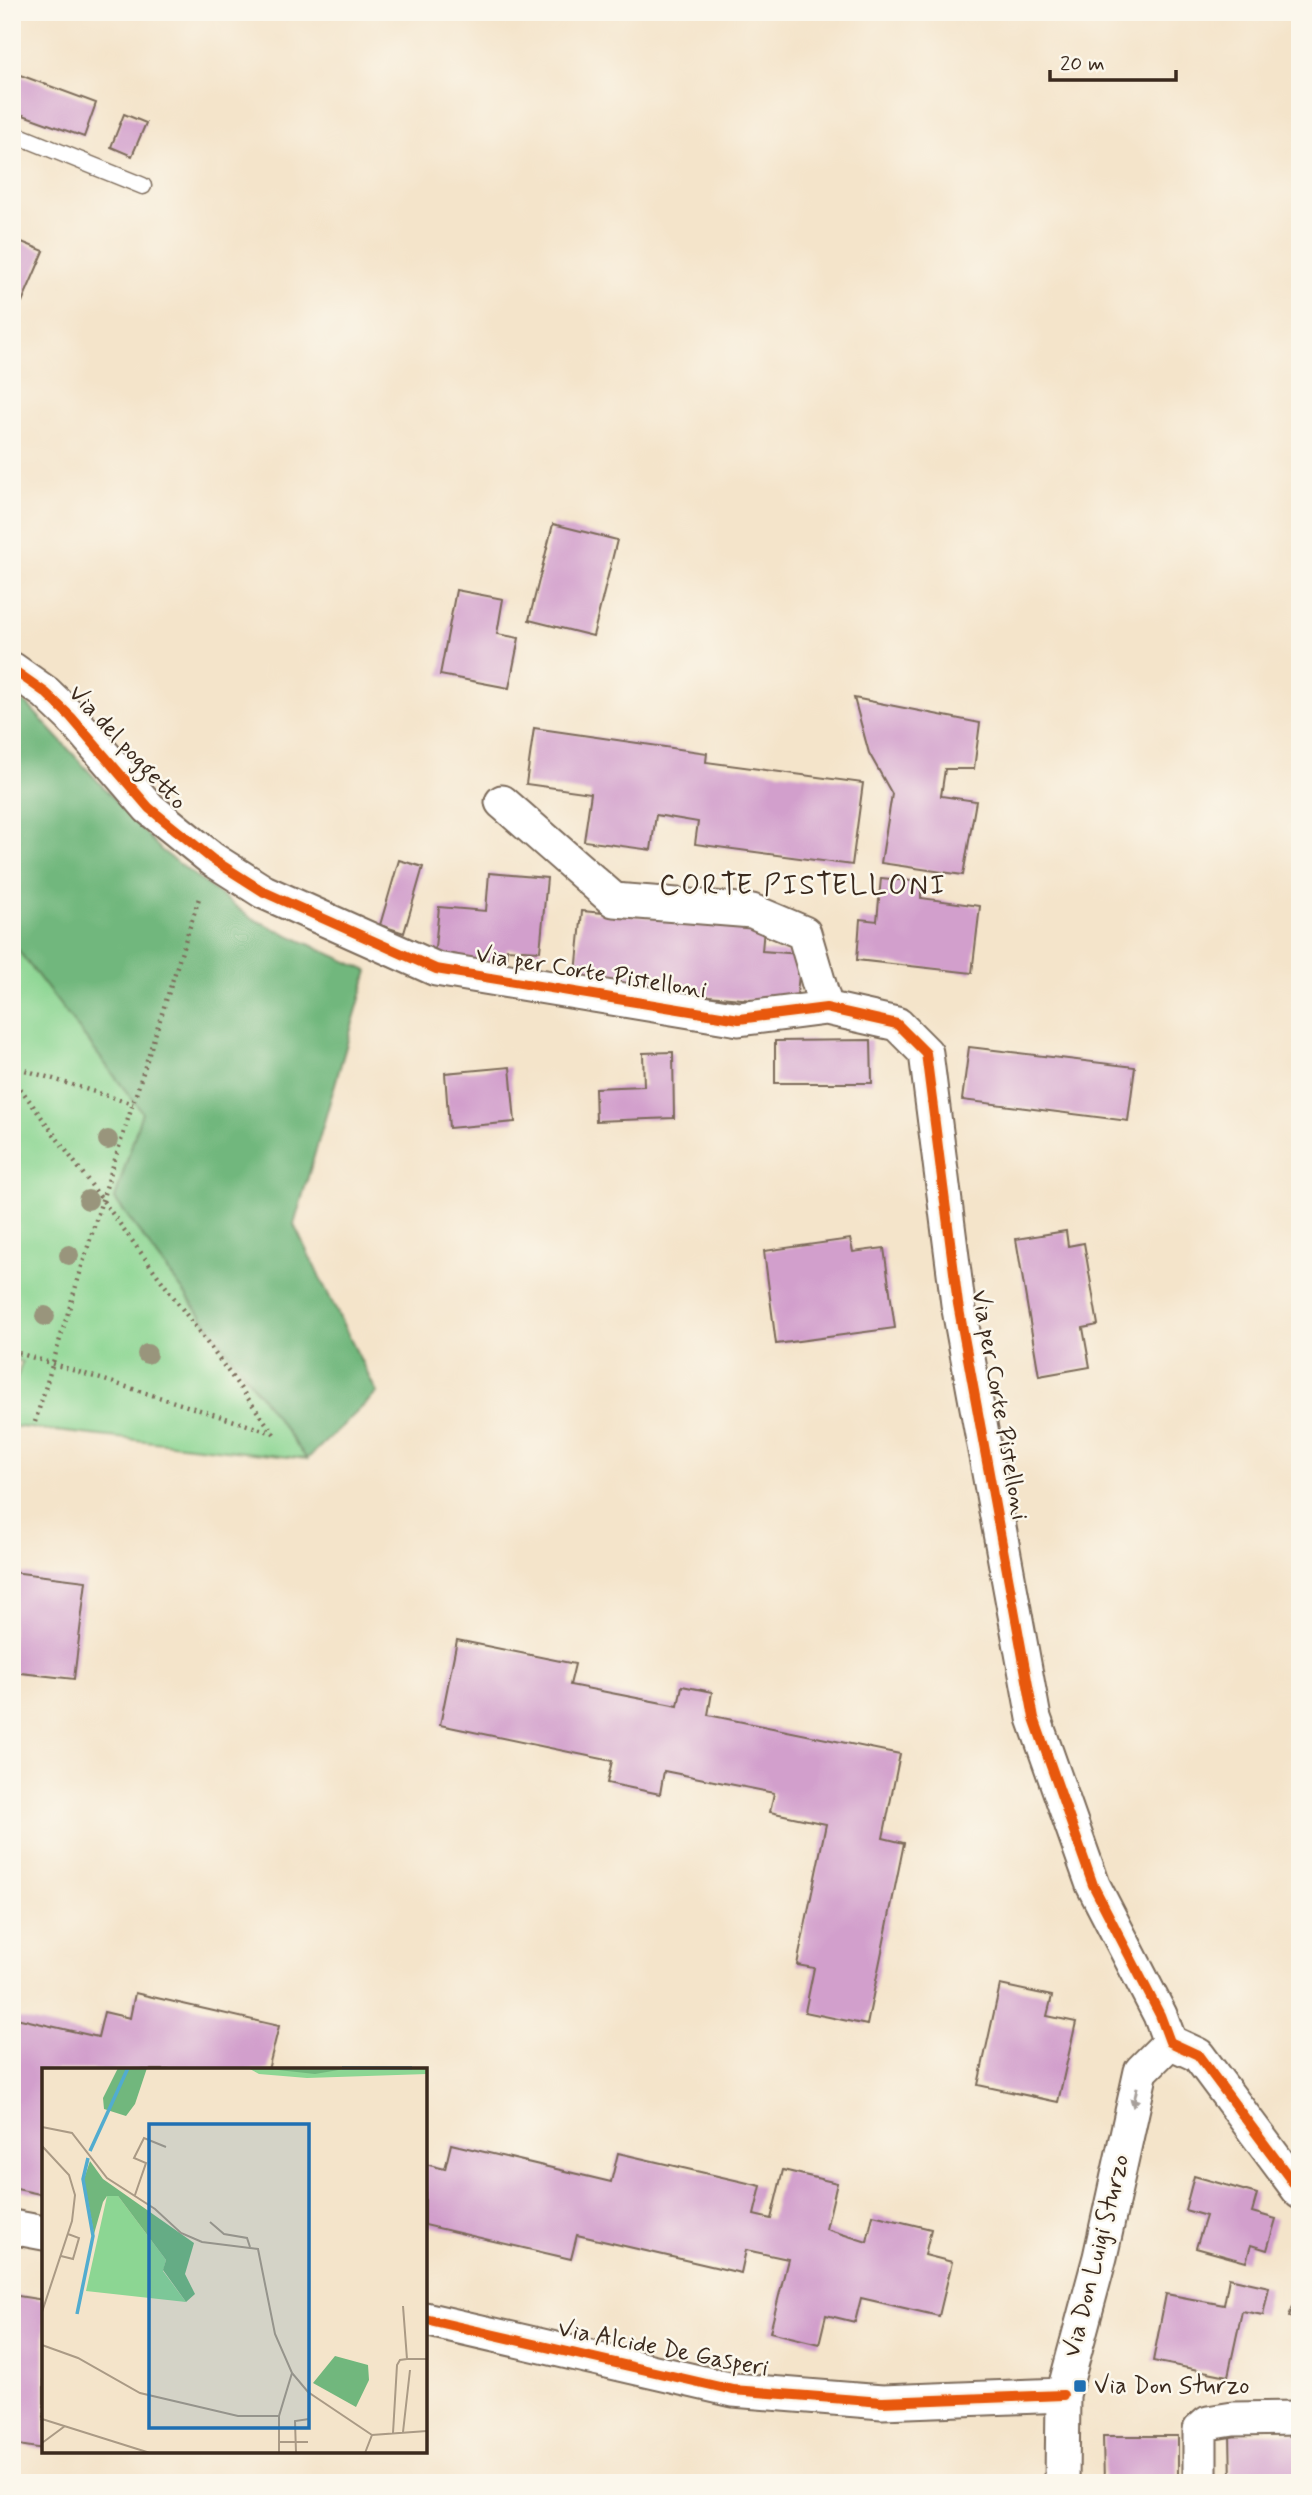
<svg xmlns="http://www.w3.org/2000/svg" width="1312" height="2495" viewBox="0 0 1312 2495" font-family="Mynerve,sans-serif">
<rect width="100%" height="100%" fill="#fbf7ec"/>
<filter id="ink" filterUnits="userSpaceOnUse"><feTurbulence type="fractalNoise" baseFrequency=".0143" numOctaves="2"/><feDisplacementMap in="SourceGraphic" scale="14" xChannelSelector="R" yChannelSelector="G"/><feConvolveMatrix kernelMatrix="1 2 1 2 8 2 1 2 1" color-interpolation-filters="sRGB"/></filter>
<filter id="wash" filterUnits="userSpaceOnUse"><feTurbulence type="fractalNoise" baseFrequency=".00686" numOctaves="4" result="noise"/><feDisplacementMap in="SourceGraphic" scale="28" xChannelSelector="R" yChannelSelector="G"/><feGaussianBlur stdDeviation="1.57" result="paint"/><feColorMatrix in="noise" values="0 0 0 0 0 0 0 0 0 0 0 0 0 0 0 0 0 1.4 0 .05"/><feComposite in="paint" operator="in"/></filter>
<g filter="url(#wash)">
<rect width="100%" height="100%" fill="#f4e4ca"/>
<path fill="#8cd693" stroke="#648058" stroke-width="2" d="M12,942l130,170 -27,87 192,260 -295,-33v-32l10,-32 -10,-3z"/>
<path fill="#71b77d" stroke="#56704e" stroke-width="2" d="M12,695l16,10 133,145 90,68 117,53 -74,254 83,168 -70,66 -192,-260 27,-87 -130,-170z"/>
<g id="blocks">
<path fill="#d29fcc" d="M12,72l84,31 -12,34 -72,-26z
M124,114l22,9 -14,33 -21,-9z
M12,238l32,13 -22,51 -10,-4z
M553,524l64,16 -24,96 -64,-16z
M456,590l47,9 -6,35 22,4 -10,50 -69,-13z
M854,698l126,25 -6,46h-29l-4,27 35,5 -13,74 -82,-12 11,-69 -23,-41z
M534,728l173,25 -1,9 157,21 -11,82 -157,-21 3,-22 -42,-7 -5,35 -67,-9 7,-48 -65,-9z
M399,860l24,7 -19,66 -24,-8z
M489,873l58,5 -7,73 -33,-2 -1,15 -72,-6 5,-51 47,4z
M881,878l40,4v16l59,8 -8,67 -115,-13 3,-41 17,2z
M582,911l182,17 -2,23 39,3 -5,50 -221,-20z
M871,1040l1,43h-97v-42z
M969,1047l166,20 -7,54 -166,-21z
M673,1052l1,66 -78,3 -1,-33 49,-2 -1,-33z
M510,1067l5,55 -66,6 -4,-55z
M1066,1231l2,15 16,-3 14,82 -15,3 7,39 -51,9 -23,-137z
M850,1239l3,13 31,-4 11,80 -119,16 -12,-93z
M12,1572l74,9 -12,98 -62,-7z
M457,1640l118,24 -5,21 108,21 4,-20 30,6 -4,23 192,39 -17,84 21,5 -37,182 -62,-13 9,-44 -17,-3 29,-141 -56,-12 4,-19 -110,-22 -4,23 -53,-11 5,-22 -172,-36z
M1000,1985l52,11 -5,20 29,6 -18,80 -80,-17z
M135,1993l144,33 -11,44h-224v125l-32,-7v-171l86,20 6,-25 26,6z
M451,2144l160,38 7,-29 143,33 -7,29 17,4 12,-49 54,13 -11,46 41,13 6,-27 58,14 -6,26 27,7 -13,54 -78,-18 -6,24 -29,-7 -7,29 -49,-12 18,-73 -42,-9 -5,23 -164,-38 -6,24 -146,-34v-61l20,5z
M1194,2176l63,18 -5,18 24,7 -9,31 -16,-5 -5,17 -50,-14 10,-32 -21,-6z
M1229,2278l40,9 -6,28 -21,-4 -14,65 -75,-15 13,-67 58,11z
M1300,2290v30l-11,-4z
M12,2295l32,5v149l-32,-5z
M1230,2433h70v50h-69z
M1103,2436h75v47h-74z"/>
</g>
</g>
<g filter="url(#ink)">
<use href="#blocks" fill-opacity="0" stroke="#7c6b5a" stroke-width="2"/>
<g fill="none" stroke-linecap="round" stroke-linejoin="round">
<g stroke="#7c6b5a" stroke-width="19">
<path id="lane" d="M12,133l131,53"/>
</g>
<g stroke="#7c6b5a" stroke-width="37">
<path id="street" d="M12,669l34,24 25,24 78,91 63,51 52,33 172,77 303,50 87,-11 71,16 29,29 32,251 76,414 59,167 67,130 10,27 28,13 102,137
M502,802l112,98 138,11 52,22 22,75
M12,2227l32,6
M425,2319l308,71 149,12 181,-7
M1062,2483l1,-88 37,-138 41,-186 29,-29
M1200,2483v-53l8,-7 25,-4 67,-1"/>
</g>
<path stroke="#7c6b5a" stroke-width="4.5" stroke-dasharray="2 5" stroke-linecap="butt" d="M12,1066l121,38
M12,1077l262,357
M12,1326l9,-26
M12,1351l261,82
M35,1422l67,-222 98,-305"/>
<use href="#lane" stroke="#fff" stroke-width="16"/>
<use href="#street" stroke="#fff" stroke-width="33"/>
<g stroke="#fbf7ec" stroke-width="15">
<path id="cycleway" d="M12,669l34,24 25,24 78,91 63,51 52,33 172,77 303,50 87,-11 71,16 29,29 32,251 76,414 59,167 67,130 10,27 28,13 102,137
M425,2319l308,71 149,12 181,-7"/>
</g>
<use href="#cycleway" stroke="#e8590c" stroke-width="10"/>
</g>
<g fill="#99957b">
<circle cx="108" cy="1140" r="10"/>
<circle cx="88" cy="1200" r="10"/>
<circle cx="69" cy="1255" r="10"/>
<circle cx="45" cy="1316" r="10"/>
<circle cx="147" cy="1354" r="10"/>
</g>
<defs><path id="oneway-solid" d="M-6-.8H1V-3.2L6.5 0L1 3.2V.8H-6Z" transform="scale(1.75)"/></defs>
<use fill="#a79f9a" href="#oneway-solid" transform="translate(1135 2097) rotate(102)"/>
</g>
<rect fill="#1f6fb2" stroke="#fbf7ec" stroke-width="2.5" x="1073" y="2379" width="14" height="14" rx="3.5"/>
<g text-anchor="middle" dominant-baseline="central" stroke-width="5" stroke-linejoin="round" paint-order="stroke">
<g font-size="24" fill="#3b2a1e" stroke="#fbf7ec">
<text transform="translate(127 748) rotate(47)">Via del poggetto</text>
<text transform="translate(591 973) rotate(9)">Via per Corte Pistelloni</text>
<text transform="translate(999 1405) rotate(80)">Via per Corte Pistelloni</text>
<text transform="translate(1097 2256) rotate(-76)">Via Don Luigi Sturzo</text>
<text transform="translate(663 2349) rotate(11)">Via Alcide De Gasperi</text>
</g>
<g font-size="24" fill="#3b2a1e" stroke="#fbf7ec" text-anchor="start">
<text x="1094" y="2386">Via Don Sturzo</text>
</g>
<g font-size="28" letter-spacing="2" fill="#3b2a1e" stroke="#fbf7ec">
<text x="803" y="886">CORTE PISTELLONI</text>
</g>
</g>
<g transform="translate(42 2068)">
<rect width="385" height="385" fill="#f4e4ca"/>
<path d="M206,0h179v6l-120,4 -48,-4zM65,128h11l48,64 -3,11 23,31 -100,-11z" fill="#8cd693"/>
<path d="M76,0h29l-12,36 -9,12 -22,-7 -1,-11zM218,0h90l-35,6zM48,93l13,18 91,64 -9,31 10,20 -9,8 -23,-32 3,-10 -48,-64h-11l-4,6 -9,32 -10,-55zM293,288l33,9 1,15 -13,27 -43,-24z" fill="#71b77d"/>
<path fill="none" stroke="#52accf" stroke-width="3.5" d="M300,0h70M48,83l38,-83M35,246l16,-78 -10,-57 5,-21"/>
<path fill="none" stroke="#aa9a85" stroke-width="2" d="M0,59l30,6 35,45 48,31 26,24 21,9 56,7 17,85 17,39 16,19 64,43M0,78l27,29 6,20 -3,26 -30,91M93,127l11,-32 -12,-5 10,-20 22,9M168,154l14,12 23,4 3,9M19,188l12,3 6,-21 -11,-4M361,238l4,53h20M0,277l36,13 62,35 98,23h41M0,351l108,34M361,364l7,-62M351,365l4,-68 3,-5 7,-1M236,374h30M0,375l23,-17M237,385v-37l13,-43M254,385l-1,-32 14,-2M323,385l7,-18 55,-4"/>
<path fill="#1f6fb2" fill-opacity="0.15" stroke="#1f6fb2" stroke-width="3.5" d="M107,56h160v304h-160z"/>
<rect width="385" height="385" fill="none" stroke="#3b2a1e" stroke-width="3.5"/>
</g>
<rect width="1312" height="2495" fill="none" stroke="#fbf7ec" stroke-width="42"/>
<path d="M1050 70v10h126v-10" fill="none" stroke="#3b2a1e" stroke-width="3.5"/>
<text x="1060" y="70" font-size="21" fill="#3b2a1e" stroke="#fbf7ec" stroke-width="5" paint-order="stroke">20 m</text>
</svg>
